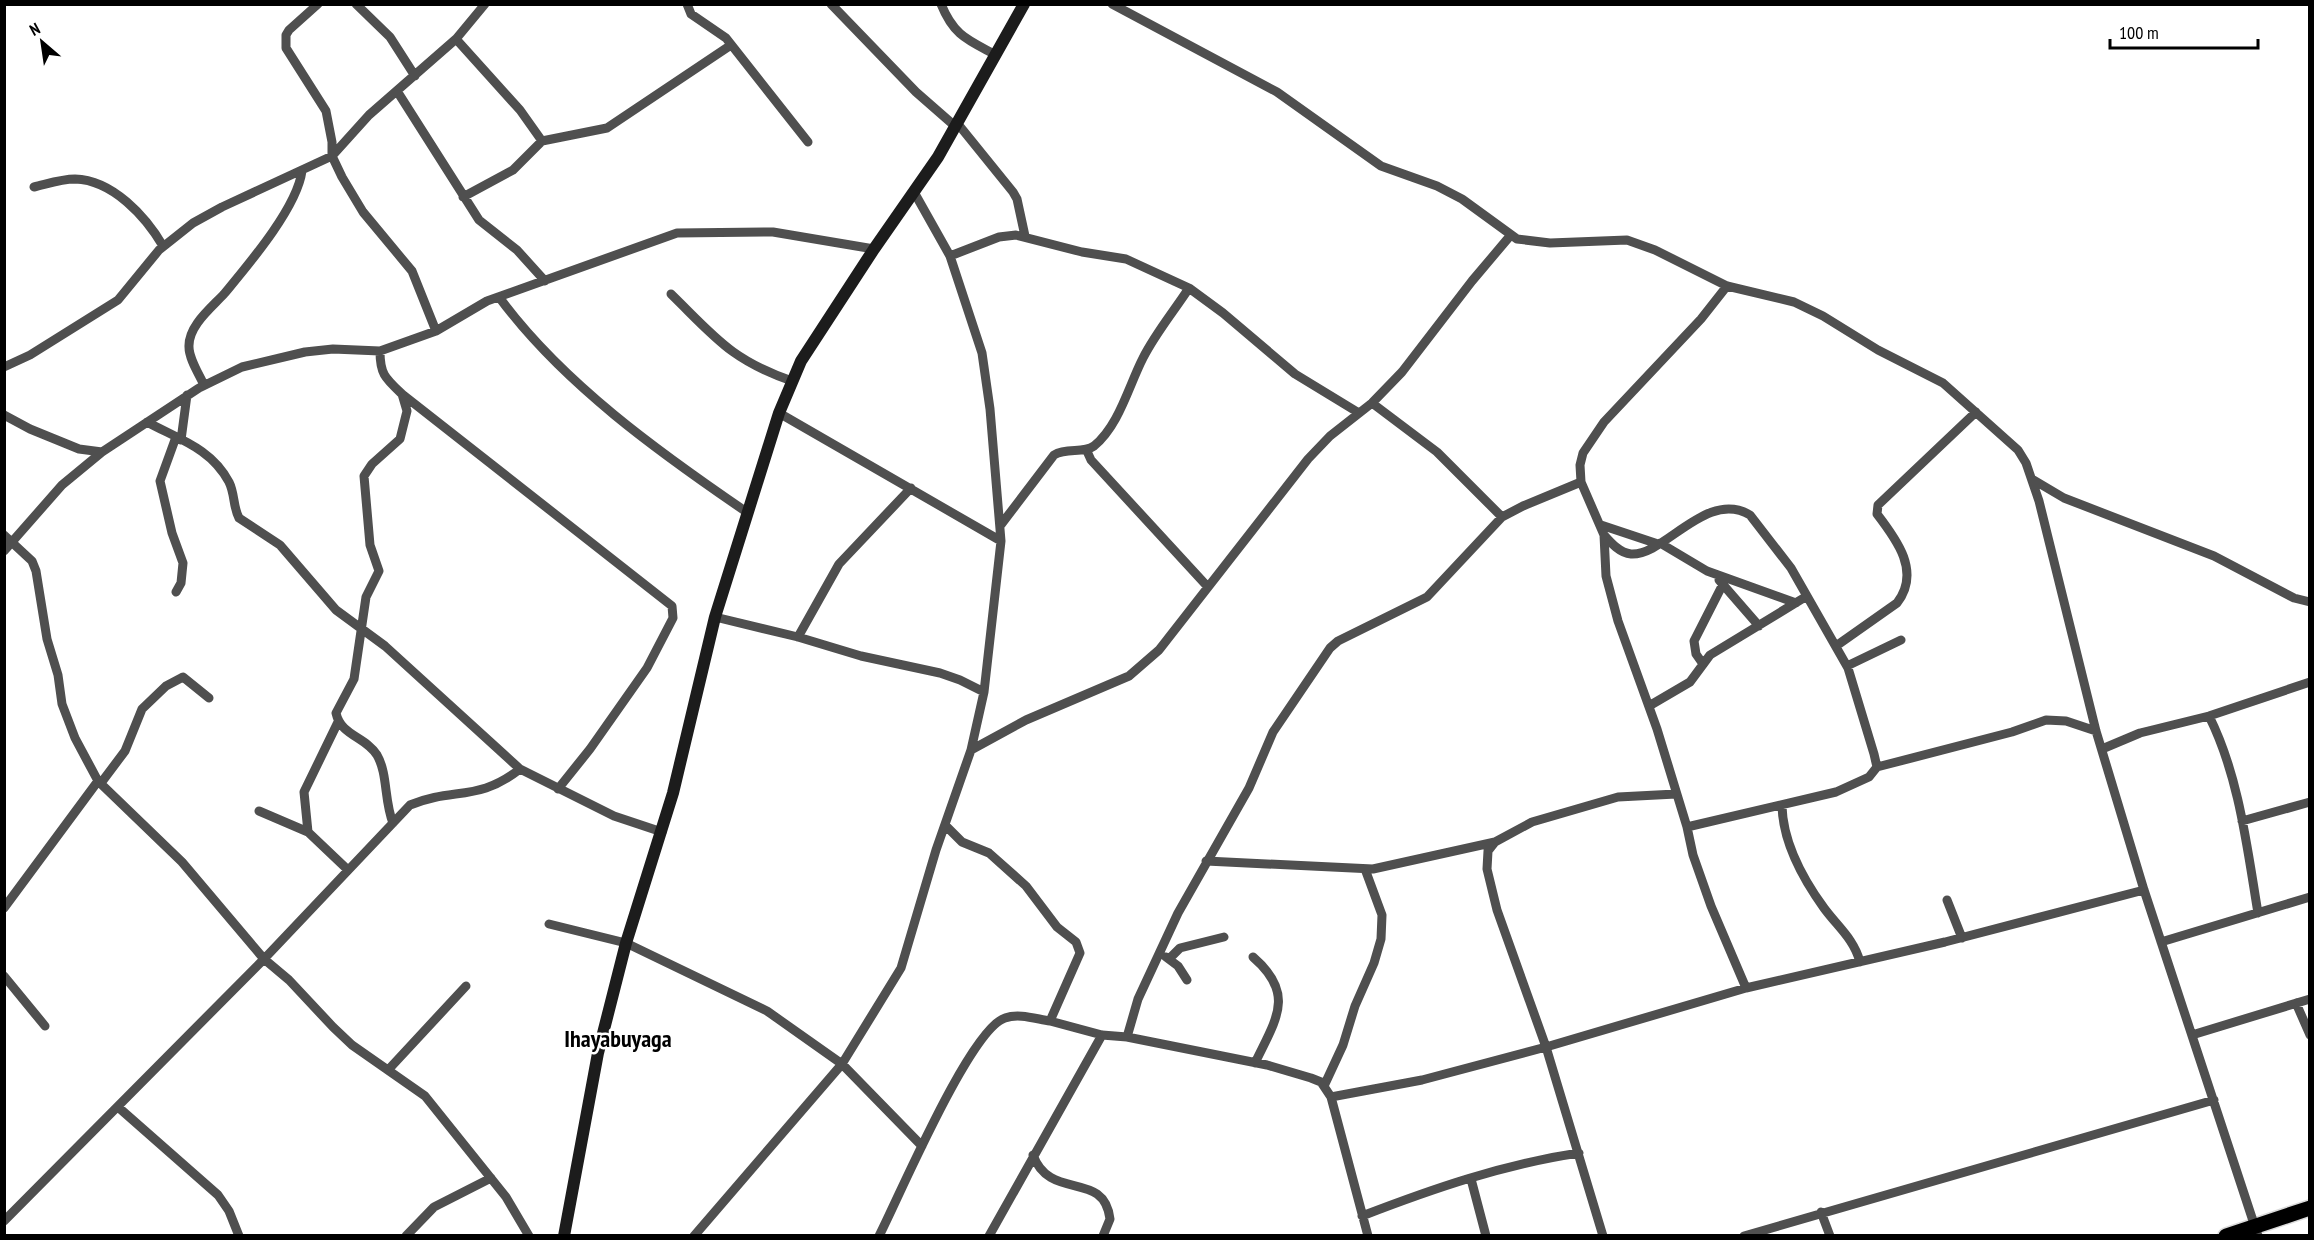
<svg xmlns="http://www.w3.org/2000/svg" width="2314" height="1240" viewBox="0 0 2314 1240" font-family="'PT Sans Narrow',sans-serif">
<rect width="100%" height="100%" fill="#fff"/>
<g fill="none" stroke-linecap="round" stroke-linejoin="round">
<g stroke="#dbdbdb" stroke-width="18">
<path id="trunk" d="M2226,1236l84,-28"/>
</g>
<path stroke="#4f4f4f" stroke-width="9" d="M318,4l-29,26 -3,5v13l40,63 6,31v14l10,21 21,35 49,59 24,60
M356,4l34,33 25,39
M687,4l4,10 35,24 82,104
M831,4l85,88 40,35
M941,4c13,32 27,36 55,51
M1112,4l165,88 104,74 56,20 25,13 55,40 33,4 77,-3 28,10 72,36 67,16 29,14 55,34 65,33 75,67 8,13 13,38 57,230 48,159 114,346
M456,39l64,71 22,31
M397,91l82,129 38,30 28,31
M958,124l55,68 4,7 8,37
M34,187c13,-3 27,-8 41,-8 38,1 71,38 88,67
M463,197l50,-27 29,-29 65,-13 124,-83
M950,256l49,-19 17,-2 66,17 44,7 63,29 34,25 72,61 64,39
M1727,286l-26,33 -97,103 -21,31 -3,12 1,17 23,53 2,41 12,45 39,108 30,98 6,28 18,51 35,82
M671,294c44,43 60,66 121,87
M499,297c63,86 161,156 249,216
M380,351c0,23 5,27 22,43l270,212 1,12 -26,50 -57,81 -32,40
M4,367l26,-12 88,-55 41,-50 34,-27 29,-16 110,-51 37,-41 87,-76 29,-35
M204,385c-5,-11 -15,-26 -15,-38 -1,-21 22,-39 35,-53 24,-29 73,-86 78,-123
M1372,403l65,49 65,65
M779,413l222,128
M4,415l26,14 49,20 23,3
M147,422c31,17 64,26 82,60 6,12 4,25 10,36l41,27 56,65 49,36 135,123 94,47 48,16
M181,440l6,-45
M1086,449l5,11 116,126
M2032,479l32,19 150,58 80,42 16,4
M1601,525l57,19
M1000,526l54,-71c13,-8 29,-1 40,-9 25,-20 35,-61 49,-88 12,-24 31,-47 46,-70
M4,535l28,26 4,10 11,68 11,36 4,29 13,34 23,43 84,81 82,97 25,21 44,47 19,18 73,51 81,101 23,39
M1604,535c7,8 16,18 27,19 34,2 75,-65 119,-39l41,53 57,100 26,86 3,13 -8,10 -33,15 -149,35
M1660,543l47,28 89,32
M4,551l58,-66 40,-33 97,-64 43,-21 63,-15 28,-3 47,2 56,-20 51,-30 190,-68 96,-1 101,17
M1719,580l40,46
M176,592l5,-9 2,-20 -11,-30 -12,-52 16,-44
M715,617l83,20 63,19 79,17 20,7 24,12
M798,637l41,-73 72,-76
M1836,646l61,-43c24,-31 0,-63 -20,-89l1,-9 98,-93
M1703,664l-7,-10 -2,-13 29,-57
M1847,666l54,-26
M1649,706l41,-24 20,-27 97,-59
M2209,716c30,60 38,131 49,197
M2102,749l38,-16 69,-17 101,-34
M971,750l55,-30 103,-44 30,-26 149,-191 22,-23 42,-33 30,-31 70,-91 38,-45
M1877,767l135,-35 34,-12 20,1 30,10
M101,783l24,-32 17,-42 24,-23 17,-9 26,21
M1676,794l-58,3 -86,25 -37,20 -7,9 -1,18 10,41 49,137 200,-59 199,-46 199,-52
M1782,806c1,37 21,73 42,102 14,19 30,31 36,54
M259,811l49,21 40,38
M2242,821l68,-19
M393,823c-9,-22 -5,-49 -16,-68 -12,-19 -36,-19 -41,-42l18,-34 12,-82 13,-26 -9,-26 -6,-69 8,-12 28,-25 7,-28 -5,-17
M308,832l-4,-40 34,-70
M1206,861l167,8 122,-27
M1947,900l15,38
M4,908l94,-127
M549,924l77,19 141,68 75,53 80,82
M2161,942l149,-45
M1166,957l12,9 9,14
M1253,957c43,37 23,62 2,106
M1169,959l11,-11 44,-11
M4,976l41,50
M2296,1003l14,32
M1050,1021l52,14 25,2 140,28 44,13 10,4 10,15 37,139
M2192,1035l118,-36
M1127,1037l11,-38 40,-86 71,-125 24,-56 57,-84 8,-7 89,-44 75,-80 21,-11 58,-24
M389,1069l77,-83
M1324,1086l19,-41 12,-39 19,-43 7,-24 1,-24 -17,-46
M1331,1097l91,-17 124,-33 57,189
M118,1107l100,88 11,16 10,25
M1033,1155c17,47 71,14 77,64l-7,17
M1471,1179l15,57
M1821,1212l9,24
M1362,1216c70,-27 142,-52 217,-63
M4,1221l260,-262 146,-154c44,-18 68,-3 110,-36
M406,1236l28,-29 57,-29
M694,1236l148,-172 59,-96 35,-118 35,-100 13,-58 17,-151 -11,-132 -8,-56 -32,-97 -36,-64
M879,1236c20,-39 91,-207 126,-218 14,-5 31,1 45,3l30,-68 -4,-11 -19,-15 -31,-41 -37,-33 -27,-11 -17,-17
M989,1236l113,-201
M1744,1236l470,-136"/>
<path stroke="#1c1c1c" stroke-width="12" d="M564,1236l34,-183 28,-110 47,-150 42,-176 64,-204 22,-52 73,-112 64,-92 86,-153"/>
<use href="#trunk" stroke="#000" stroke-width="15"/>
</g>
<g text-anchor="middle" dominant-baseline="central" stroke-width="5" stroke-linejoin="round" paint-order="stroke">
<g font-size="24" font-weight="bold" fill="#000" stroke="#fff">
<text x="618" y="1038">Ihayabuyaga</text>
</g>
</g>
<rect width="2314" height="1240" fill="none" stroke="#000000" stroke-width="12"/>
<g transform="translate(42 42) rotate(331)" stroke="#ffffff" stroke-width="4.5" paint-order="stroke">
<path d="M0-4.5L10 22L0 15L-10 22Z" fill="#000000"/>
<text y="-9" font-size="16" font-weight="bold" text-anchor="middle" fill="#000000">N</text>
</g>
<path d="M2110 39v9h148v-9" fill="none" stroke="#000000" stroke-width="3"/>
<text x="2119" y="39" font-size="18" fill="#000000" stroke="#ffffff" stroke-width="4.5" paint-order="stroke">100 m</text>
</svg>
